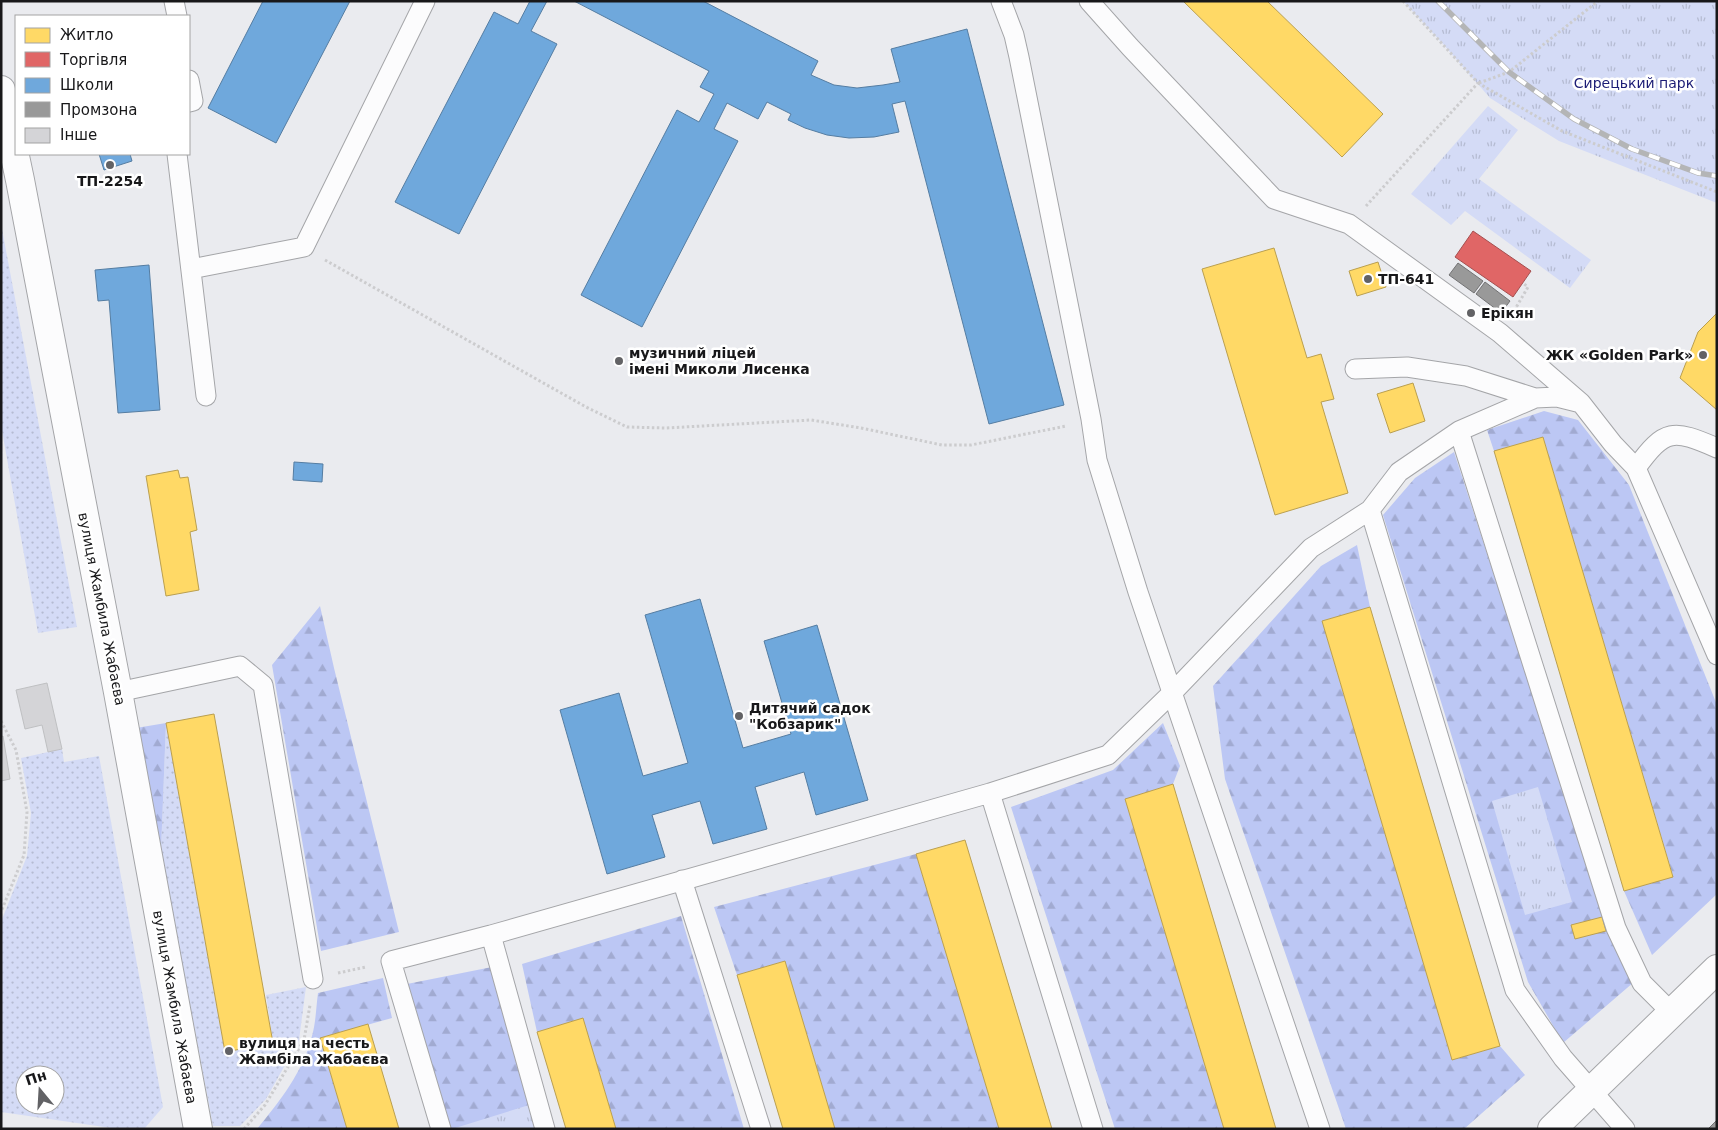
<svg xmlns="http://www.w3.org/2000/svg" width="1718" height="1130" viewBox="0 0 1718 1130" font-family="'DejaVu Sans',sans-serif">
<defs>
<pattern id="grass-dots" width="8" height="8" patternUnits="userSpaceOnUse" patternTransform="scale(1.25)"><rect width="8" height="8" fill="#d4dbf6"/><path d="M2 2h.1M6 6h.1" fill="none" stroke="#b5bbd2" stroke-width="1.8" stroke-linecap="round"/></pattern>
<pattern id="forest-firs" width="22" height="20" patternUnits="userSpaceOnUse" patternTransform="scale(1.25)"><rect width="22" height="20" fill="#bcc7f4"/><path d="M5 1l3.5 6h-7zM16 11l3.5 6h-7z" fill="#a1aad1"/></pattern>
<pattern id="park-tufts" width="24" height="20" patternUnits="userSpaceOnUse" patternTransform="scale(1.25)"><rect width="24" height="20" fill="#d4dbf6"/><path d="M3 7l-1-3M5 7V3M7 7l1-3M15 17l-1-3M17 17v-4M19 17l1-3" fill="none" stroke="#b5bbd2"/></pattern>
</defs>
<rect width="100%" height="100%" fill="#eaebef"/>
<path fill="url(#grass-dots)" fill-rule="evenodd" d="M1,224l76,403 -39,6 -37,-208z
M166,723l59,329 48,-9 -7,-48 40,-8 -7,53 -33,59 -26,27h-27l-52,-275z
M62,749l2,13 35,-6 64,351 -19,22h-26l-117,-17v-190l26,-66 4,-43 -10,-55zM25,1075h30v30h-30z"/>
<path fill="url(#forest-firs)" d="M1544,411l34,9 51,65 88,220v189l-65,61 -28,-64 49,-15 -130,-439 -49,14 -7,-21z
M1454,452l155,477 25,53 -71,61 -35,-61 -145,-467 32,-37z
M1357,545l13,62 -48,14 130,439 48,-14 25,29 -61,54h-118l-121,-350 -12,-93 108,-120z
M320,606l14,62 65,264 -78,19 -49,-286z
M166,723l-5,128 -25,-123z
M1163,723l17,43 -7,18 -48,15 99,330h-109l-104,-322 102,-37z
M916,854l83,275h-164l-50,-168 -48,14 -23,-68z
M681,916l63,213h-128l-33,-111 -46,14 -15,-68z
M492,967l46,162h-88l-43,-145z
M383,978l9,40 -72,20 27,91h-90c23,-28 46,-57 55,-93 4,-14 4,-29 6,-43z"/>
<path fill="url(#park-tufts)" d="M1403,1h314v202l-158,-62 -69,-43 -47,-54z
M1488,106l30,24 -39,49 112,81 -21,28 -105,-77 -14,14 -40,-31z
M1538,787l34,115 -47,13 -33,-114z
M529,1105l7,24h-84z"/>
<path fill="#ffd966" stroke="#ba9f4f" d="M1183,1h84l116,113 -41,43z
M1274,248l33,110 14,-4 13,45 -13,3 27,91 -73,22 -73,-246z
M1378,262l8,25 -29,9 -8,-25z
M1717,313v97l-37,-32 18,-46z
M1413,383l12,38 -35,12 -13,-39z
M1543,437l130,440 -49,14 -130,-440z
M178,470l2,8 8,-1 9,53 -7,2 9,58 -33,6 -20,-120z
M1370,607l130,439 -48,14 -130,-439z
M214,714l59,329 -48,9 -59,-329z
M1173,784l103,345h-52l-99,-330z
M965,840l87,289h-53l-83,-275z
M1602,917l4,14 -31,8 -4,-14z
M785,961l50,168h-52l-46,-154z
M583,1018l33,111h-50l-29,-97z
M368,1024l31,105h-52l-27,-91z"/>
<path fill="#e06666" stroke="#a44f4f" d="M1473,231l58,40 -18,26 -58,-40z"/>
<path fill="#6fa8dc" stroke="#557da2" d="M263,1h87l-74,142 -68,-35z
M530,1h17l-16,30 26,13 -98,190 -64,-32 99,-190 24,12z
M574,1h129l115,60 -7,14 23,10 23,3 26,-3 17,-3 -9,-33 76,-20 97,376 -75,19 -84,-323 -13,3 7,28 -25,5 -25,1 -22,-3 -22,-7 -17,-8 3,-6 -24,-12 -9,17 -31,-16 -13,26 24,12 -96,186 -61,-32 96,-185 22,12 15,-28 -14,-7 9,-16z
M99,154h31l2,7 -28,9z
M149,265l11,145 -42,3 -9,-113 -11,1 -3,-31z
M294,462l29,2 -1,18 -29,-2z
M700,599l43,149 48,-14 -27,-93 53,-16 51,175 -52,15 -12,-43 -49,15 12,42 -54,15 -13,-43 -48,14 13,42 -58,17 -47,-164 59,-17 24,83 45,-13 -43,-148z"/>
<path fill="#999" stroke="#727273" d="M1458,263l25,18 -9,12 -25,-18z
M1485,282l25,19 -9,12 -25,-19z
M1717,1120v9h-9z"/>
<path fill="#d4d4d7" stroke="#bfc0c2" d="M47,683l15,66 -14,3 -6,-27 -17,4 -9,-39z
M3,736l7,43 -9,2v-44z"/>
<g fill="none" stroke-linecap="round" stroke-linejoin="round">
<g stroke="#a4a5a8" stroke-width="21">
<path id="service" d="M174,1l3,15
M1001,1l13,34 5,22 72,362 6,41 41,132 182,537
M1089,1l41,46 144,152 75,25 151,109 81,70 32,41 23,24 81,187
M189,80l4,21 -4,1
M177,154l29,242
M191,269l113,-22 121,-246
M1355,369l52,-2 59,9 69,22
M1459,431l157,497 26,55 30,30
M1636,468c29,-40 37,-39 81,-20
M1370,510l145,480 48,68 62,71
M118,692l122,-26 23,19 50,294
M990,793l103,336
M682,880l79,249
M491,935l54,194
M441,1129l-50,-168 100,-26 499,-142 118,-38 65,-63 138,-144 59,-38 29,-38 60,-41 76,-33 22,-1 24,6"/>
</g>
<g stroke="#a4a5a8" stroke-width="30">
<path id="minor" d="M1,90l19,90 98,512 80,437
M1552,1129l165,-160"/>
</g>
<path stroke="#ccccce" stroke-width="3" stroke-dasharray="2.5 2.5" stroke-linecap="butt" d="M1478,83l84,48 155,61
M1479,83l30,-11 89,-71
M1366,206l112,-123 -75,-82
M325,260l261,147 41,20 39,1 145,-8 50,8 81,17h29l95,-19
M1514,311l14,-24 -5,-4
M1,721l15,29 11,62 -3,43 -23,57
M338,973l28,-6
M244,1129l21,-24 39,-65 6,-35"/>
<use href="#service" stroke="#fcfcfd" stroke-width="19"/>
<use href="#minor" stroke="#fcfcfd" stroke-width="28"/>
<g stroke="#b4b5b6" stroke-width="5.5">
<path id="rail" d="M1438,1l71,71 65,47 58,30 66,24 19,3"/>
</g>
<use href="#rail" stroke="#fff" stroke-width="4" stroke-dasharray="11" stroke-linecap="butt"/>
</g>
<g fill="#626265" stroke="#fff" stroke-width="2">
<circle cx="110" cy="165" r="5"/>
<circle cx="1368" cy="279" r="5"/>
<circle cx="1471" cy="313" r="5"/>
<circle cx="1703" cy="355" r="5"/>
<circle cx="619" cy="361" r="5"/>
<circle cx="739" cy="716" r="5"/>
<circle cx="229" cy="1051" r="5"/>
</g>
<g text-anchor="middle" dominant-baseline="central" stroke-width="5" stroke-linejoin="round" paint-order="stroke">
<g font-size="14" fill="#1b1c75" stroke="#fff">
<text x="1634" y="83">Сирецький парк</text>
</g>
<g font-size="14" font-weight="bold" fill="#18181a" stroke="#fff" text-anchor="start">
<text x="110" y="181" text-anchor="middle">ТП-2254</text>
<text x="1378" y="279">ТП-641</text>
<text x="1481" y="313">Ерікян</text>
<text x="629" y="353">музичний ліцей<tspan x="629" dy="16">імені Миколи Лисенка</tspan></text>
<text x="1693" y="355" text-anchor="end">ЖК «Golden Park»</text>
<text x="749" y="708">Дитячий садок<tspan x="749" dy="16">"Кобзарик"</tspan></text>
<text x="239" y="1043">вулиця на честь<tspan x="239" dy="16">Жамбіла Жабаєва</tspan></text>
</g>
<g font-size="14" fill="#18181a" stroke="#fff">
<text transform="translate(102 609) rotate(79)">вулиця Жамбила Жабаєва</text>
<text transform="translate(175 1007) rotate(80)">вулиця Жамбила Жабаєва</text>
</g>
</g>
<rect width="1718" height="1130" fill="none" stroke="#18181a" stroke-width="5"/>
<rect x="15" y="15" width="175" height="140" fill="#ffffff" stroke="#a3a3a3"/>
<rect x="25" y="28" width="25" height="15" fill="#ffd966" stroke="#a3a3a3"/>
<text x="60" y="40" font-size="15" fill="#18181a">Житло</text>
<rect x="25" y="52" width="25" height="15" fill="#e06666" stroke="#a3a3a3"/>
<text x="60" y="65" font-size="15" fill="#18181a">Торгівля</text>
<rect x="25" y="78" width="25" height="15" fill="#6fa8dc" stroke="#a3a3a3"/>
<text x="60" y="90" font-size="15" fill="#18181a">Школи</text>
<rect x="25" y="102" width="25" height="15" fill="#999999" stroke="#a3a3a3"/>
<text x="60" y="115" font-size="15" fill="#18181a">Промзона</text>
<rect x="25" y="128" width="25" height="15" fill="#d4d4d7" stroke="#a3a3a3"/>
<text x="60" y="140" font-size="15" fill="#18181a">Інше</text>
<g transform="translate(40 1090) rotate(342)"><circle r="24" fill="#ffffff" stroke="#a3a3a3"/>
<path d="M0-4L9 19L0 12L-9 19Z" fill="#626265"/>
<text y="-8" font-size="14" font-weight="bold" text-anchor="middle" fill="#18181a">Пн</text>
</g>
</svg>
